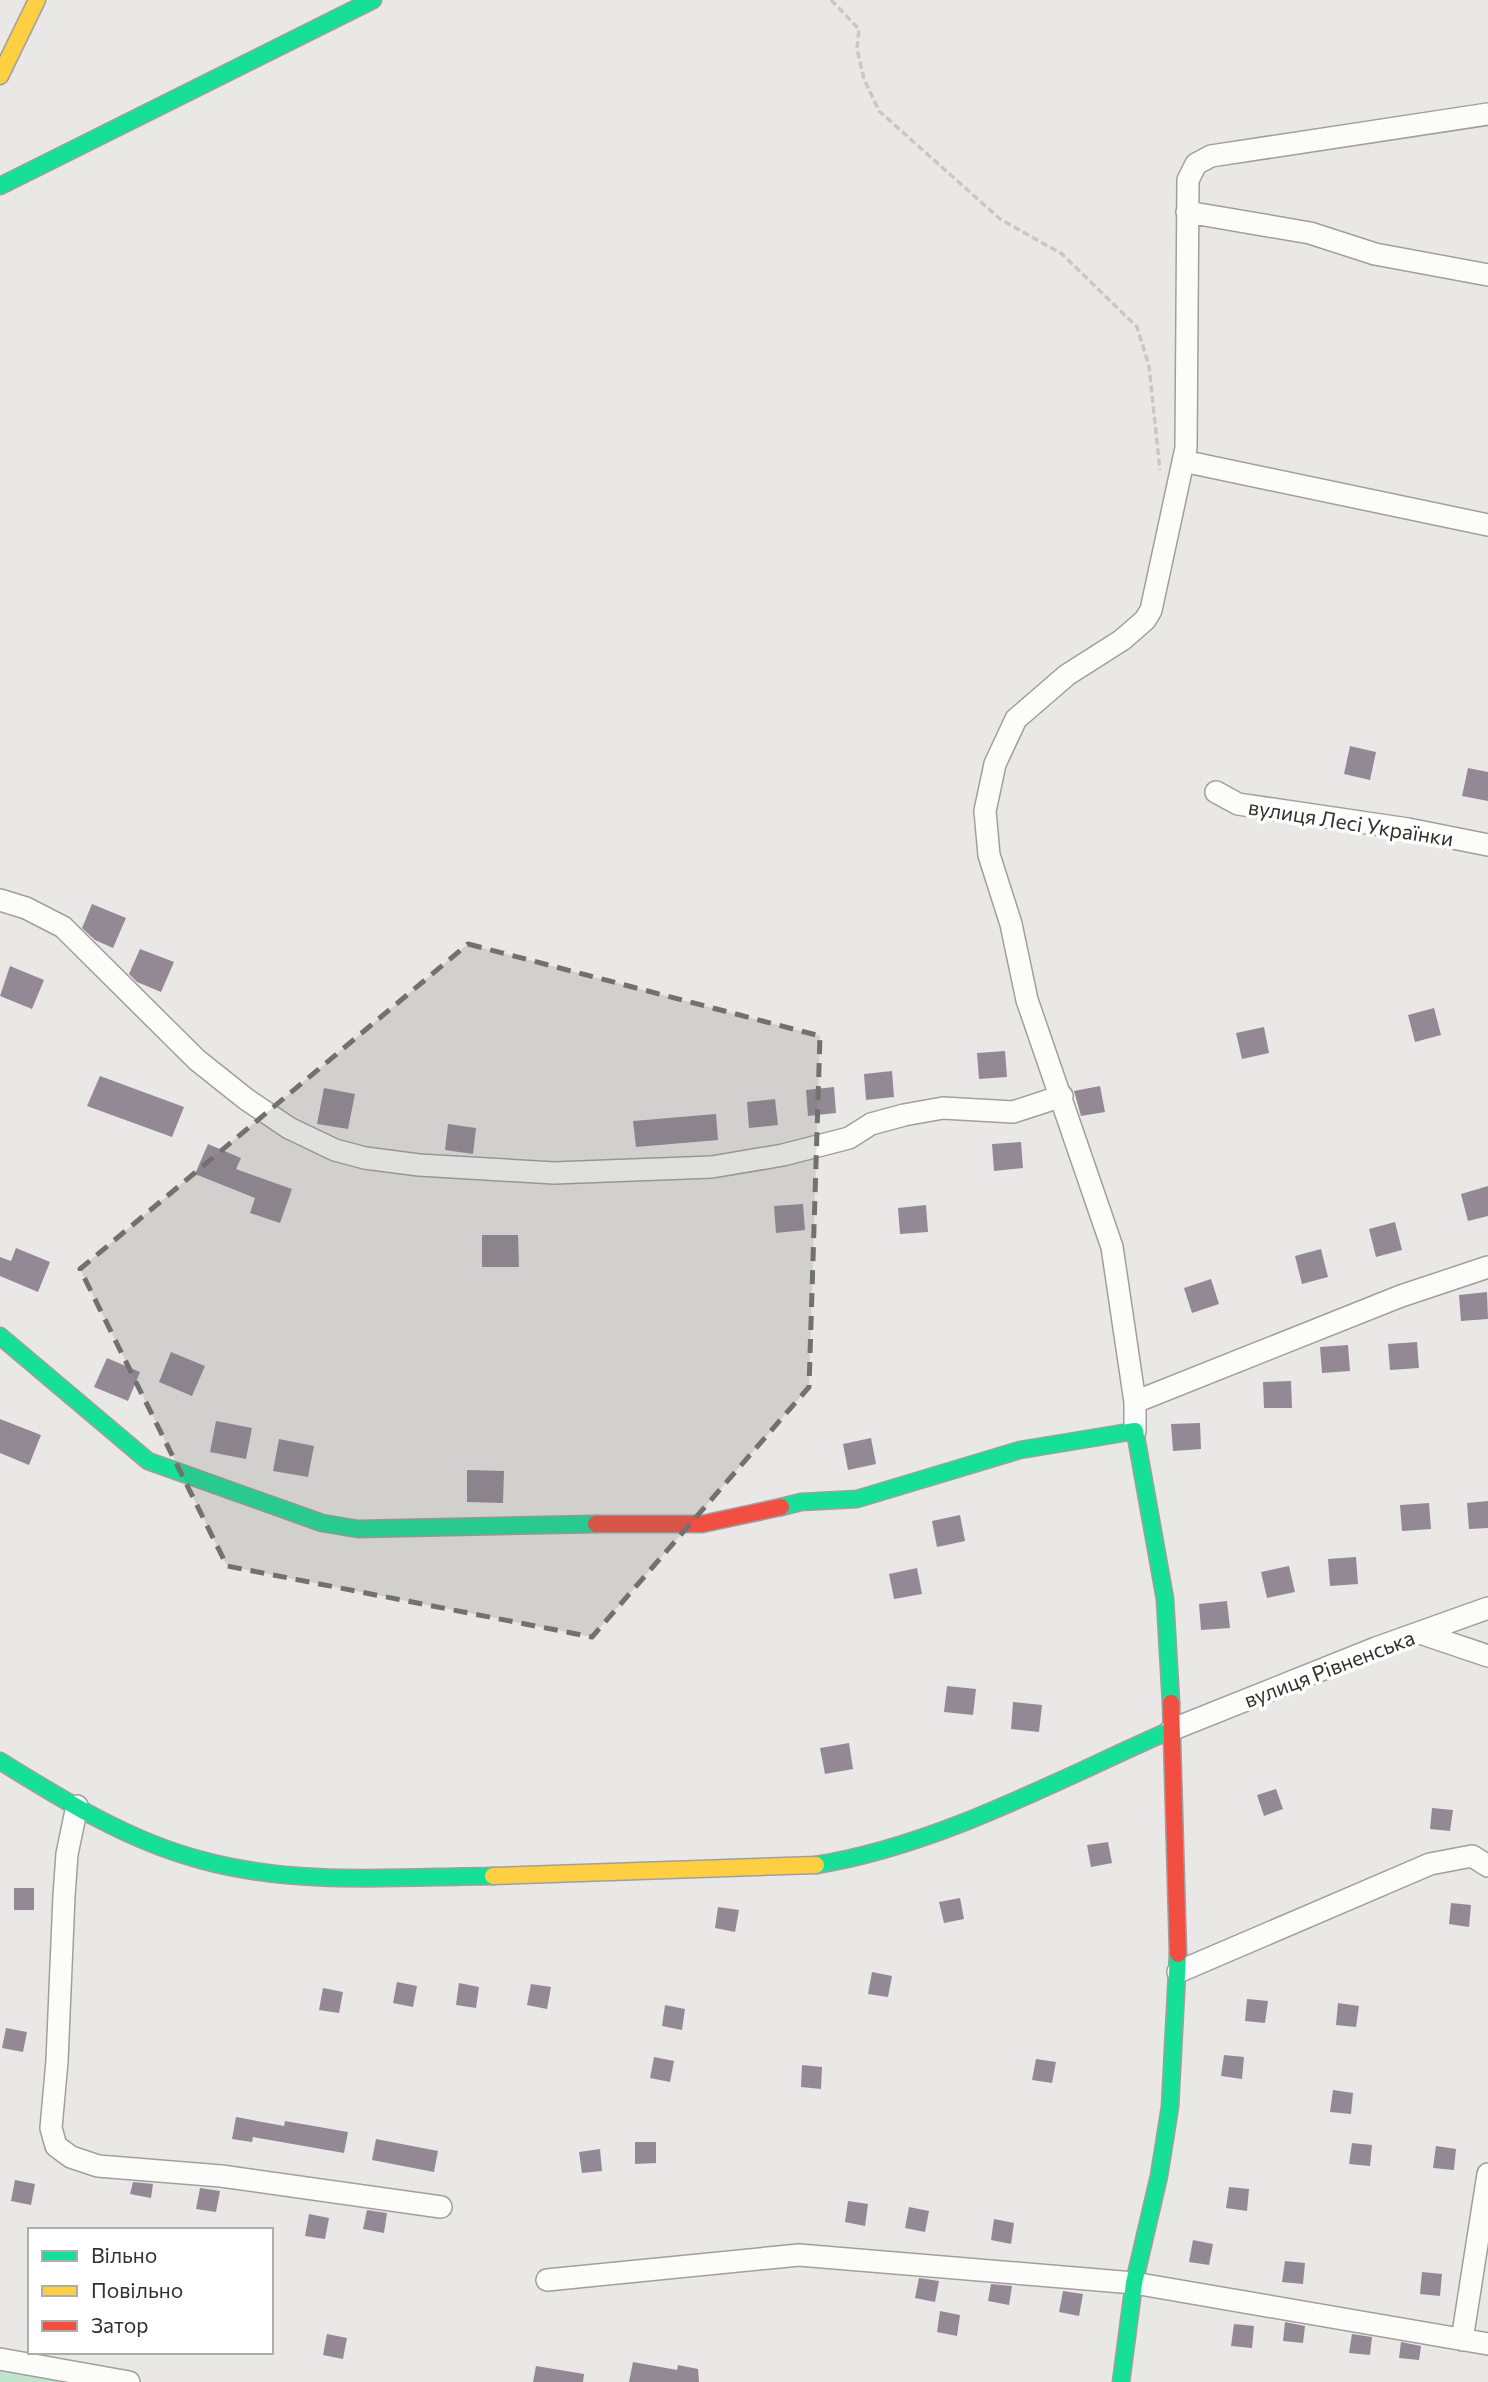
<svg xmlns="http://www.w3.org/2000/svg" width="1488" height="2382" viewBox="0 0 1488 2382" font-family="Commissioner,sans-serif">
<rect width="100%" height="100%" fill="#e9e8e6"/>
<path fill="#c0e5cf" d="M0,2359l129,23h-129z"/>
<path fill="#938995" d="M1350,746l26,6 -6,28 -26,-6z
M1468,768l20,4v29l-26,-5z
M92,904l34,14 -13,30 -18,-8 -13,-12z
M140,949l34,13 -13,30 -24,-10 -8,-8z
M10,966l34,14 -12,29 -32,-13z
M1434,1008l7,27 -26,7 -7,-27z
M1264,1027l5,26 -27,6 -6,-26z
M1005,1051l2,26 -28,2 -2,-26z
M892,1071l2,26 -28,3 -2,-26z
M100,1076l84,31 -12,30 -85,-31z
M1100,1086l5,26 -24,4 -7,-25z
M834,1087l2,26 -28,3 -2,-26z
M324,1088l31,6 -7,35 -31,-5z
M775,1099l3,26 -29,3 -2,-26z
M716,1114l2,26 -82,7 -3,-26z
M448,1124l28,4 -3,26 -28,-4z
M1021,1142l2,26 -29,3 -2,-27z
M208,1144l33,14 -5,11 56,20 -12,34 -30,-10 5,-15 -60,-24z
M1488,1186v30l-20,5 -7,-27z
M803,1204l2,26 -29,3 -2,-27z
M926,1205l2,27 -28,2 -2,-26z
M1395,1222l7,28 -26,7 -7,-28z
M482,1235h36l1,32h-37z
M16,1248l34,14 -12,30 -38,-16v-19l11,4z
M1321,1249l7,28 -26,7 -7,-28z
M1211,1279l8,25 -27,9 -8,-25z
M1487,1292l1,27 -27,2 -2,-26z
M1417,1342l2,26 -29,2 -2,-26z
M1348,1345l2,26 -28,2 -2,-26z
M171,1352l34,14 -13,30 -33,-14z
M107,1358l33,14 -12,29 -34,-14z
M1291,1381l1,27h-28l-1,-26z
M0,1419l41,16 -12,30 -29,-12z
M216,1421l36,7 -6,31 -36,-7z
M1200,1423l1,26 -28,2 -2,-27z
M871,1438l5,26 -28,6 -5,-26z
M279,1439l35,7 -6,31 -35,-6z
M467,1470l37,1 -1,32 -36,-1z
M1488,1501v27l-19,1 -2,-26z
M1429,1503l2,26 -29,2 -2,-26z
M960,1515l5,26 -28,6 -5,-26z
M1356,1557l2,27 -28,2 -2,-27z
M1289,1566l6,26 -28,6 -6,-26z
M917,1568l5,26 -28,5 -5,-25z
M1227,1601l3,27 -29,2 -2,-26z
M947,1686l29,3 -3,26 -29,-3z
M1013,1702l29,3 -3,27 -28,-3z
M849,1743l4,26 -28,5 -5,-26z
M1276,1789l7,20 -19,7 -7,-21z
M1432,1808l21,2 -3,21 -20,-2z
M1108,1842l4,21 -21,4 -4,-22z
M14,1888h20v22h-20z
M960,1898l4,21 -20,4 -5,-21z
M1451,1903l20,2 -2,22 -20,-3z
M718,1907l21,3 -4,22 -20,-4z
M872,1972l20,4 -4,21 -20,-3z
M397,1982l20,4 -4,21 -20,-4z
M459,1983l20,4 -3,21 -20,-3z
M531,1984l20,3 -4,22 -20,-4z
M323,1988l20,4 -4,21 -20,-3z
M1247,1999l21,2 -3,22 -20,-2z
M1338,2003l21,3 -3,21 -20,-2z
M665,2005l20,4 -3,21 -20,-4z
M6,2028l21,4 -4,20 -21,-4z
M1224,2055l20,2 -2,22 -21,-3z
M654,2057l20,4 -4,21 -20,-4z
M1036,2059l20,3 -4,21 -20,-3z
M802,2065l20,2 -1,22 -20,-2z
M1333,2090l20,3 -2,21 -21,-2z
M236,2117l48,9 1,-5 63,11 -4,21 -91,-16 -1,5 -20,-3z
M376,2139l62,12 -4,21 -62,-12z
M635,2142h21v21l-21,1z
M1352,2143l20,2 -2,21 -21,-2z
M1436,2146l20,3 -2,21 -21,-2z
M600,2149l2,22 -20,2 -3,-21z
M15,2180l20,4 -4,21 -20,-4z
M133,2182l20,2 -2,14 -21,-4z
M1229,2187l20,2 -2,22 -21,-3z
M200,2188l20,3 -4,21 -20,-3z
M848,2201l20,3 -3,22 -20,-4z
M909,2207l20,4 -4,21 -20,-4z
M367,2210l20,3 -3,20 -21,-4z
M309,2214l20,4 -4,21 -20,-3z
M994,2219l20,4 -3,21 -20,-4z
M1193,2240l20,4 -4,21 -20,-3z
M1285,2261l20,2 -2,21 -21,-2z
M1422,2272l20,2 -2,22 -20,-2z
M919,2278l20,3 -4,21 -20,-4z
M991,2284l21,2 -3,19 -21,-4z
M1063,2291l20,3 -4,22 -20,-4z
M940,2311l20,4 -3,21 -20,-4z
M1285,2322l20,4 -2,17 -20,-2z
M1234,2324l20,2 -2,22 -21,-2z
M327,2334l20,4 -4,21 -20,-4z
M1352,2334l20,3 -2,18 -21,-2z
M1401,2342l20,4 -2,14 -20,-2z
M633,2362l44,8 1,-5 20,4 1,13h-70z
M536,2366l48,8 -1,8h-50z"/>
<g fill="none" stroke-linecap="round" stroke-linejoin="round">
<g stroke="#a09f9e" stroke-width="24">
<path id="street" d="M1187,212l123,21 65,21 113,21
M1183,461l305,64
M1216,792l22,12 170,25 80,16
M0,900l26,8 37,19 134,133 49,39 43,29 46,22 30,8 54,7 135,8 158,-6 71,-12 66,-17 22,-14 33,-9 39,-7 70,4 49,-16
M1135,1402l266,-106 87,-29
M1135,1431v-29l-23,-155 -85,-247 -16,-76 -22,-69 -4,-44 10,-47 21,-45 51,-44 55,-35 23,-20 6,-10 35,-162 2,-268 8,-16 15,-8 277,-42
M1420,1633l68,23
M1171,1730l205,-82 112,-40
M77,1806l-10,48 -3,42 -7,165 -6,67 5,18 15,11 27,9 123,10 220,31
M1178,1972l252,-108 42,-8 16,10
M547,2280l252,-25 335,28 354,61
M1462,2340l26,-166
M0,2359l129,23"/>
</g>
<g stroke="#a09f9e" stroke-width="19">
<path id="fast" d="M0,186l373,-186
M0,1336l148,125 174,62 36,6 238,-5
M781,1507l20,-5 56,-3 163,-49 115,-19 30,168 6,104
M0,1761c63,39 128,80 201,99 94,26 195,17 292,16
M816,1865c124,-20 241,-85 355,-135
M1121,2382l13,-99 25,-107 11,-69 8,-153"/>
</g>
<g stroke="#a09f9e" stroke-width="19">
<path id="slow" d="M0,76l37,-76
M493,1876l323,-11"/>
</g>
<g stroke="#a09f9e" stroke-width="19">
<path id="jam" d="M596,1524h106l79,-17
M1171,1703l7,251"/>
</g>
<path stroke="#c8c8c8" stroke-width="3.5" stroke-dasharray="7 3.5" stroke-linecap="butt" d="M831,0l28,29 -2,20 7,30 15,32 121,108 62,35 75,73 12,39 11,104"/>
<use href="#street" stroke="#fcfcfb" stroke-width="21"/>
<use href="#fast" stroke="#16e098" stroke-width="16"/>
<use href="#slow" stroke="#ffcf43" stroke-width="16"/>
<use href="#jam" stroke="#f24e42" stroke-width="16"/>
</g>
<path fill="#71716f" fill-opacity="0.2" stroke="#71716f" stroke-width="5" stroke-dasharray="14 9" stroke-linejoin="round" d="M468,944l352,92 -11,351 -217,250 -365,-71 -147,-297z"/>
<g text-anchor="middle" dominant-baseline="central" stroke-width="7" stroke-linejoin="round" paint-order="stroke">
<g font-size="21" fill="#31312f" stroke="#fff">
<text transform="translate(1351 822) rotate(9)">вулиця Лесі Українки</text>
<text transform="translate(1329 1668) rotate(-21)">вулиця Рівненська</text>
</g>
</g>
<rect x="28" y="2228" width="245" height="126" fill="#ffffff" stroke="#adadac" stroke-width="2"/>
<rect x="42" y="2251" width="35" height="10" fill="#16e098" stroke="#adadac" stroke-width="2"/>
<text x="91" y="2263" font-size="21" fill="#31312f">Вільно</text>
<rect x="42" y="2286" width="35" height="10" fill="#ffcf43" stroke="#adadac" stroke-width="2"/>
<text x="91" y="2298" font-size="21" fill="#31312f">Повільно</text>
<rect x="42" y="2321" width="35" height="10" fill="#f24e42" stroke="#adadac" stroke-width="2"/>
<text x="91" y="2333" font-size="21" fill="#31312f">Затор</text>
</svg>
